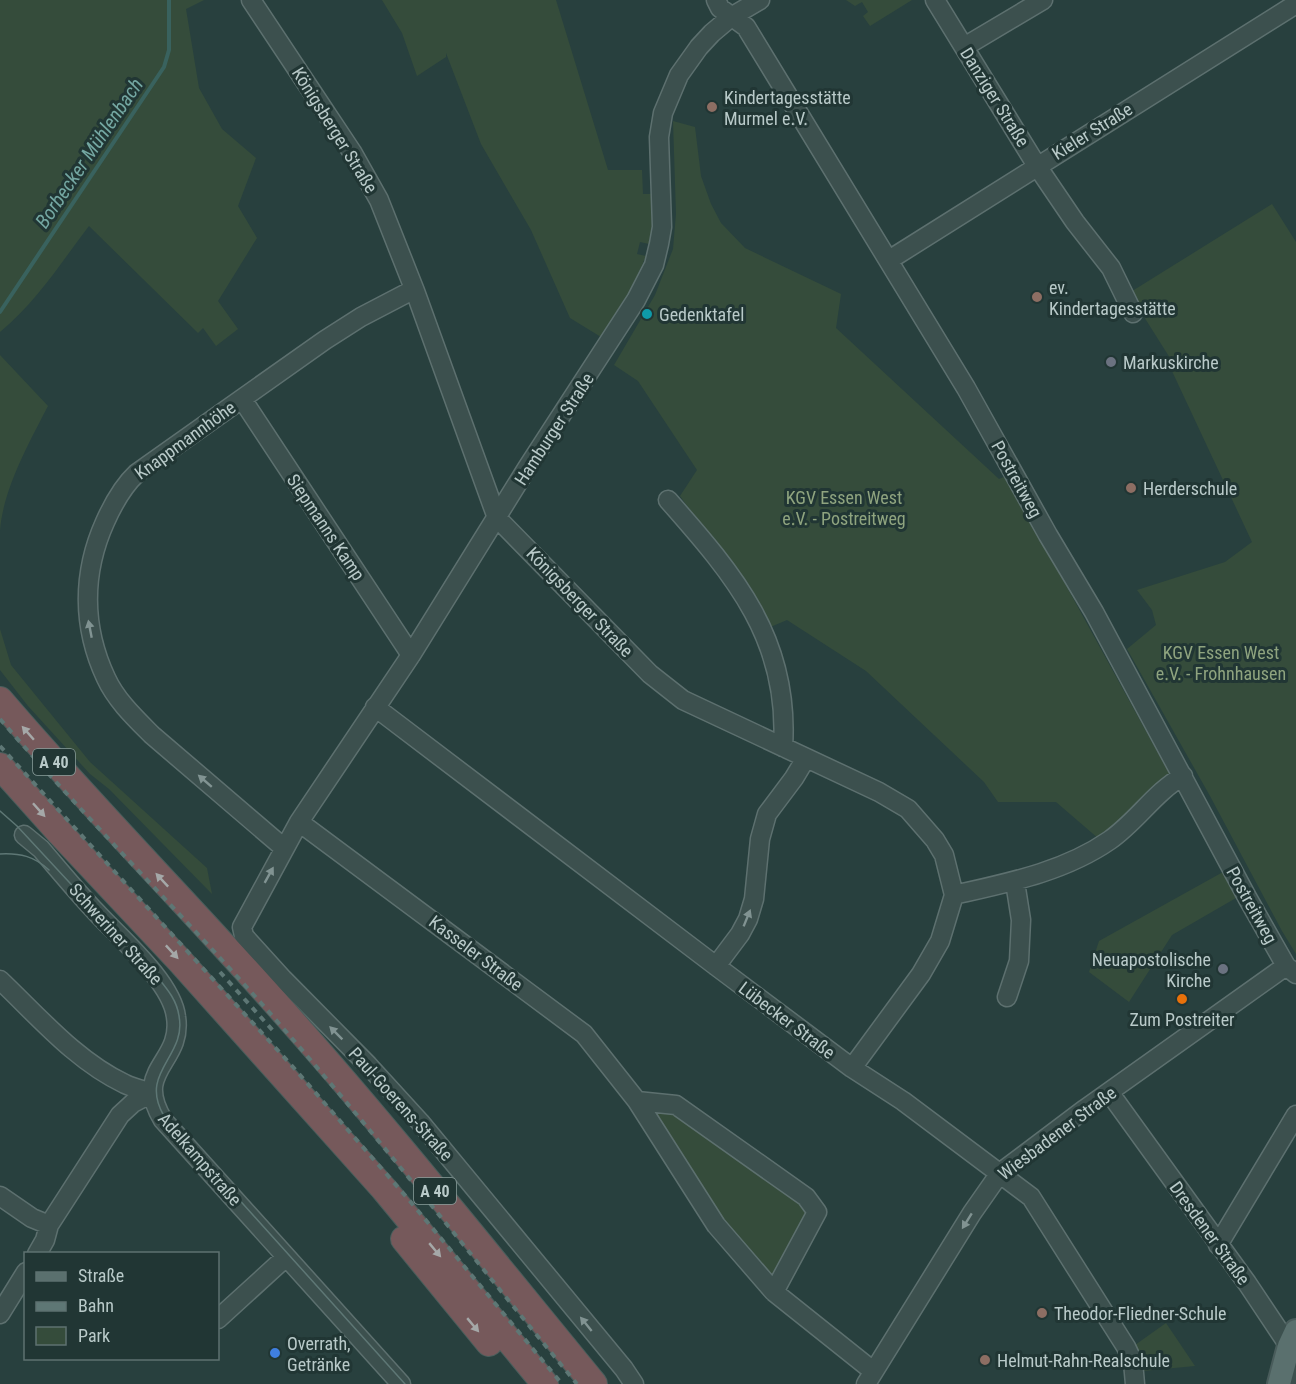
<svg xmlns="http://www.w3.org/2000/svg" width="1296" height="1384" viewBox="0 0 1296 1384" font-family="'Roboto Condensed',sans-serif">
<rect width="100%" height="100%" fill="#28403e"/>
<path fill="#354c3b" d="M0,0h204l-18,9 13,79 23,41 34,29 -18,48 19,32 -39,63 20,28 -22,17 -13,-18 -5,5 -109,-107c-30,39 -50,73 -89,106z
M382,0h174l52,170h34l1,24h9l1,35 -4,15 -9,-2 -3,12 9,2 -13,31 -32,50 -31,-19 -39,-88 -50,-86 -35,-91v4l-29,19 -15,-43z
M846,0h66l-42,26 -7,-10 5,-4 -6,-10 -7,4z
M673,121l22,6 6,49 10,28 10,19 24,25 96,46 -5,34 163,151 7,-3 164,299 -71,64 -43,-37h-58l-14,-20 -118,-111 -79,-51 -19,8 -42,-67 -46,-65 17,-26 -59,-89 -24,-16 41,-70 18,-46 3,-35z
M1272,204l24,38v712l-14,-23 -72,-135 -83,-147 29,-24 -4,-15 -15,-20 88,-28 27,-20 -81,-173 4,-3 -46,-73z
M0,355l48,51c-19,37 -45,83 -48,125z
M0,629l11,36 79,97 117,106 5,26 -103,-105 -19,-15 -62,-68 -28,-36z
M1223,872l13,26 -64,37 -43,67 -40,-30 10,-31z
M647,1108l26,2 130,88 8,16 -38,67 -54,-59z
M1166,1323l29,43 -52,5 -8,-26z"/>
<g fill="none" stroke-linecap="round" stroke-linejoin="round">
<path stroke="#39625e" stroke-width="4" d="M0,312l164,-245 5,-17v-50"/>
<g stroke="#5d706f" stroke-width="21">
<path id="minor" d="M251,0l101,152 27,48 36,91 82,227 153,156 33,26 196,92 29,17 27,31 9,15 10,40 -14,46 -19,33 -69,94
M716,0l4,8 26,19 220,361 82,147 46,77 154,287 38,67 10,8
M935,0l102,166 38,56 36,46 22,45
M964,47l79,-47
M889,260l407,-256
M242,399l169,256
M668,500c67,76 122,140 115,247
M375,707l341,259 136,102 51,33 128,96 95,150 7,15 2,22
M299,822l285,212 53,67 39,4 130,92 11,15 -43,80 99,79
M24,835l17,14c18,21 36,43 55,63 24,26 76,70 80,105 7,46 -44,52 -13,103l238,264
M284,848l-132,-113c-17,-17 -36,-35 -46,-57 -24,-51 -24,-105 -1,-156 8,-18 17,-35 32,-49l188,-133 36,-23 46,-24 8,-2
M954,895c53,-12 110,-23 156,-55 27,-19 45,-48 73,-64
M716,966l24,-32 8,-15 6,-20 6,-60 7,-25 27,-36 12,-20
M0,980c38,36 76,81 125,104 8,4 18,6 27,9
M1007,997l12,-36 2,-41 -6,-38
M1109,1092l138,191 42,63 7,36
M637,1101l79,124 58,67
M0,1196l32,22 17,7
M1218,1245l78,-130
M37,1254l8,-14 4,-15 71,-110 13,-12 19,-10
M0,1314l26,-42
M218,1319l68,-62
M634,1384l-10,-15 -204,-247 -52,-57 -85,-86 -39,-43 -2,-9 57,-105 112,-167 116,-187 109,-168 18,-35 5,-21 3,-17 -3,-90 4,-24 16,-38 20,-28 13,-14 19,-16 29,-17
M866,1384l106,-171 28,-40 85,-64 201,-143"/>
</g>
<g stroke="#495c5b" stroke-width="26">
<path id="major" d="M1279,1384l10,-38 7,-15"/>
</g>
<g stroke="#4a5e5c" stroke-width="28">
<path id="highway" d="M0,700c88,103 183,199 273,300 111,124 215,255 321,384
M0,766l59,66 121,129 204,228 161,195
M404,1239l85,104"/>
</g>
<use href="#minor" stroke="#3c504e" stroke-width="18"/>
<use href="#major" stroke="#5a706e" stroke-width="22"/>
<use href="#highway" stroke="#76595b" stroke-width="26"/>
<path stroke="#5e7775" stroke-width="1.5" d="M0,811l17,15 142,153c9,11 18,22 20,37 8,41 -41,56 -15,100l241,268
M0,854c20,-1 34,2 49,16"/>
<path stroke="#5e7775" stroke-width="4" stroke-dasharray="6 6" stroke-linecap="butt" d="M0,719c84,97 175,188 261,284 109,123 211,254 316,381
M0,746l293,321 116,133 153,184
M220,972l56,62"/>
</g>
<defs><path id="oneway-solid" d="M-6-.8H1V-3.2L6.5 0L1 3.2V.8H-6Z" transform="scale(1.5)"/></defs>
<g fill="#819392">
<use href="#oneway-solid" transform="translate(90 629) rotate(-101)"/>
<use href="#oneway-solid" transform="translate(205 781) rotate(-139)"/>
<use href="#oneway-solid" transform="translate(269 875) rotate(-61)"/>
<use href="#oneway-solid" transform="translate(747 918) rotate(-68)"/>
<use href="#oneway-solid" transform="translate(336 1033) rotate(-135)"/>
<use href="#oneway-solid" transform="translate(967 1221) rotate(122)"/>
<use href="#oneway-solid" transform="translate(586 1324) rotate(-129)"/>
</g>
<g fill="#a5a8a8">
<use href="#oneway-solid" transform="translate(28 733) rotate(-131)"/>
<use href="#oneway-solid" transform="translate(39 810) rotate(48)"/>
<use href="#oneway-solid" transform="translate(162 880) rotate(-133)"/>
<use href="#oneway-solid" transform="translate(172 952) rotate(47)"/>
<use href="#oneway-solid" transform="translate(435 1250) rotate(50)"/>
<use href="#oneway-solid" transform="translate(473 1325) rotate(50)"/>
</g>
<g fill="#8d6e63" stroke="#213634" stroke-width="2">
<circle cx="712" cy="107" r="6"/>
<circle cx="1037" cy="297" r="6"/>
<circle cx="1131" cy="488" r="6"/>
<circle cx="1042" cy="1313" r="6"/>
<circle cx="985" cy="1360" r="6"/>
</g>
<circle fill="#0f9aa8" stroke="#213634" stroke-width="2" cx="647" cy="314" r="6"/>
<g fill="#6b7280" stroke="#213634" stroke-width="2">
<circle cx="1111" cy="362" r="6"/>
<circle cx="1223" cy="969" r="6"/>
</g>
<circle fill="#e8710a" stroke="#213634" stroke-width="2" cx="1182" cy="999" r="6"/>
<circle fill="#3f7fe0" stroke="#213634" stroke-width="2" cx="275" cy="1353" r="6"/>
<g text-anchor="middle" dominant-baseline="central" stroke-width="6" stroke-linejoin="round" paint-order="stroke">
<g fill="#213634" stroke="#8b9e9c" stroke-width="1.5">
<rect x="33" y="749" width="42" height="26" rx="4.5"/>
<rect x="414" y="1178" width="42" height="26" rx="4.5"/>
</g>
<g font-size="16" font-weight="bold" fill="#b9cac9">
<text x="54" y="762">A 40</text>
<text x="435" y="1191">A 40</text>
</g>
<g font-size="18" fill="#b9cac9" stroke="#213634" text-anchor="start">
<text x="724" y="97">Kindertagesstätte<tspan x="724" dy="21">Murmel e.V.</tspan></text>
<text x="1049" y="287">ev.<tspan x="1049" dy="21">Kindertagesstätte</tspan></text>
<text x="659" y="314">Gedenktafel</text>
<text x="1123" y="362">Markuskirche</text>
<text x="1143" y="488">Herderschule</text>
<text x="1211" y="959" text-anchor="end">Neuapostolische<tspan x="1211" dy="21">Kirche</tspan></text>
<text x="1182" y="1019" text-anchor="middle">Zum Postreiter</text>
<text x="1054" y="1313">Theodor-Fliedner-Schule</text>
<text x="287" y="1343">Overrath,<tspan x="287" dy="21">Getränke</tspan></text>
<text x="997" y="1360">Helmut-Rahn-Realschule</text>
</g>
<g font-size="18" fill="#b9cac9" stroke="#213634">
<text transform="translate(995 97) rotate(58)">Danziger Straße</text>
<text transform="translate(335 130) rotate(58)">Königsberger Straße</text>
<text transform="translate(1092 131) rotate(-32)">Kieler Straße</text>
<text transform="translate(554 429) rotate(-57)">Hamburger Straße</text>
<text transform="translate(185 440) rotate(-36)">Knappmannhöhe</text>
<text transform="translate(1017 479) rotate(61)">Postreitweg</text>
<text transform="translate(326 527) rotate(56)">Siepmanns Kamp</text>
<text transform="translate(580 602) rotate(46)">Königsberger Straße</text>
<text transform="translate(1252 905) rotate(61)">Postreitweg</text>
<text transform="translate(116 934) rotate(48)">Schweriner Straße</text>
<text transform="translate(476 953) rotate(37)">Kasseler Straße</text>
<text transform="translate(787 1020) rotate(37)">Lübecker Straße</text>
<text transform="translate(401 1104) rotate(48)">Paul-Goerens-Straße</text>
<text transform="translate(1057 1133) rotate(-37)">Wiesbadener Straße</text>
<text transform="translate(200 1159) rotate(49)">Adelkampstraße</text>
<text transform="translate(1210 1233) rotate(54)">Dresdener Straße</text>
</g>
<g font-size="18" fill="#8fa47f" stroke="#213634">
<text x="844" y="497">KGV Essen West<tspan x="844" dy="21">e.V. - Postreitweg</tspan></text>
<text x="1221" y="652">KGV Essen West<tspan x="1221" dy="21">e.V. - Frohnhausen</tspan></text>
</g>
<g font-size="20" font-style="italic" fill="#74a7a2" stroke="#213634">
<text transform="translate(89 153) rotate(-56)">Borbecker Mühlenbach</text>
</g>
</g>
<rect x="24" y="1252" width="195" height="108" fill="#213634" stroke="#5e7170" stroke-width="1.5"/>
<rect x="36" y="1272" width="30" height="9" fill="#5a706e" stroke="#5e7170" stroke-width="1.5"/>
<text x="78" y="1282" font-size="18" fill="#b9cac9">Straße</text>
<rect x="36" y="1302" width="30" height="9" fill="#5e7775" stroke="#5e7170" stroke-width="1.5"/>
<text x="78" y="1312" font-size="18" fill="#b9cac9">Bahn</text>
<rect x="36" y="1327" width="30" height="18" fill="#354c3b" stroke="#5e7170" stroke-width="1.5"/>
<text x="78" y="1342" font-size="18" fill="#b9cac9">Park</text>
</svg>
